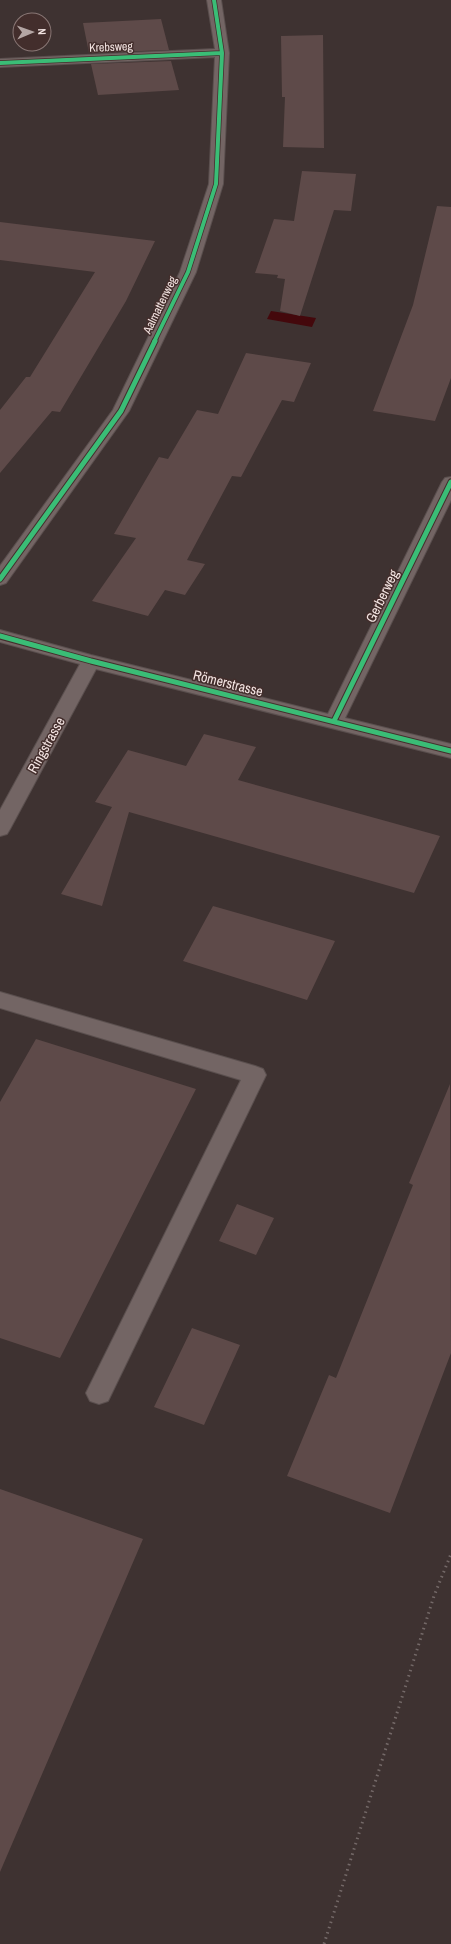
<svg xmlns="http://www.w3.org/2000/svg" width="451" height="1944" viewBox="0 0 451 1944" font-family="'Archivo Narrow',sans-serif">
<rect width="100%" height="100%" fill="#3e3231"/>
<path fill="#44080c" d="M271,311l45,7 -4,9 -45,-8z"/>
<path fill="#5e4a49" d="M161,19l8,31 -80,3 -6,-30z
M323,35l1,113 -41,-1 2,-50h-3l-1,-61z
M171,61l8,29 -81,5 -7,-31z
M302,171l54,3 -5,37 -17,-1 -34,106 -20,-5 5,-32 -8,-1 1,-3 -23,-2 19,-54 20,2z
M437,206l14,1v171l-16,43 -62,-10 40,-106z
M0,222l155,19 -29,60 -66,111 -8,-1 -52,62v-63l26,-33h4l65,-105 -95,-12z
M246,353l65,10 -17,39 -12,-2 -41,77 -9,-1 -45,84 18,4 -20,31 -20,-5 -17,26 -56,-15 44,-63 -22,-4 45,-77 9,2 29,-49 21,4z
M204,734l52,13 -18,33 202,56 -26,57 -285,-81 -27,94 -41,-12 51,-87 -17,-5 33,-52 58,16z
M213,906l122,35 -28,59 -124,-39z
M36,1039l160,50 -136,269 -60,-20v-236z
M450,1084l1,269 -61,160 -103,-37 42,-101 7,3 77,-193 -4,-2z
M237,1204l37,14 -18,37 -37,-14z
M192,1328l48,17 -36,80 -50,-18z
M0,1489l143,50 -143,333z"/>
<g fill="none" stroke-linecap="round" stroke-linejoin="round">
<g stroke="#5a4f4e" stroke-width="2">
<path id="lane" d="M0,992l255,74 8,3 3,6 -158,326 -9,3 -9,-3 -4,-8 155,-313 -241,-72z"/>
</g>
<g stroke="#5a4f4e" stroke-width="2">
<path id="street" d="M207,0h14l8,53 -6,131 -27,88 -67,139 -123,172 -6,2v-19l113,-156 67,-138 29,-88 6,-127 -215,10v-8l215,-10z
M451,477v23l-106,218 106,26v14l-355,-89 -86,160 -3,5 -7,2v-26l80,-146 -80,-22v-12l91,25 237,59 114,-232 3,-4z"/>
</g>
<path stroke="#746968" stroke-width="3" stroke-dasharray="1.5 4" stroke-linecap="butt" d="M324,1944l110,-348 17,-42"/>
<use href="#lane" fill="#736564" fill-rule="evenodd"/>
<use href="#street" fill="#736564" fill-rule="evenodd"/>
<g stroke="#432e2c" stroke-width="5.5">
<path id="cycleway-far1" d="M0,63l222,-10
M154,342l34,-70 28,-88 6,-131 -8,-53"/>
</g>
<g stroke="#432e2c" stroke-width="7">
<path id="cycleway" d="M0,579l121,-168 34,-70
M0,636l91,25 360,90
M334,721l117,-239"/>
</g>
<use href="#cycleway-far1" stroke="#3abd76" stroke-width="4"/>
<use href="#cycleway" stroke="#3abd76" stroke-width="5"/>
</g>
<g text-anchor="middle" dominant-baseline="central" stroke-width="3" stroke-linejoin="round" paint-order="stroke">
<g font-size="12" fill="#f3e4e2" stroke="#432e2c">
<text transform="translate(111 47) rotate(-2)">Krebsweg</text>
<text transform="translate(160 305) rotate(-64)">Aalmattenweg</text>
</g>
<g font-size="14" fill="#f3e4e2" stroke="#432e2c">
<text transform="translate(382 596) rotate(-64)">Gerberweg</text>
<text transform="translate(228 683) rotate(14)">Römerstrasse</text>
<text transform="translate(46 745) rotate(-61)">Ringstrasse</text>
</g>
</g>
<g transform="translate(32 32) rotate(88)"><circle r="19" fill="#432e2c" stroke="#897775"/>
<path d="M0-3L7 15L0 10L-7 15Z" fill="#b4a6a4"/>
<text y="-6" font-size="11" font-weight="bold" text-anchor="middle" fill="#f3e4e2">N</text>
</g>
</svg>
